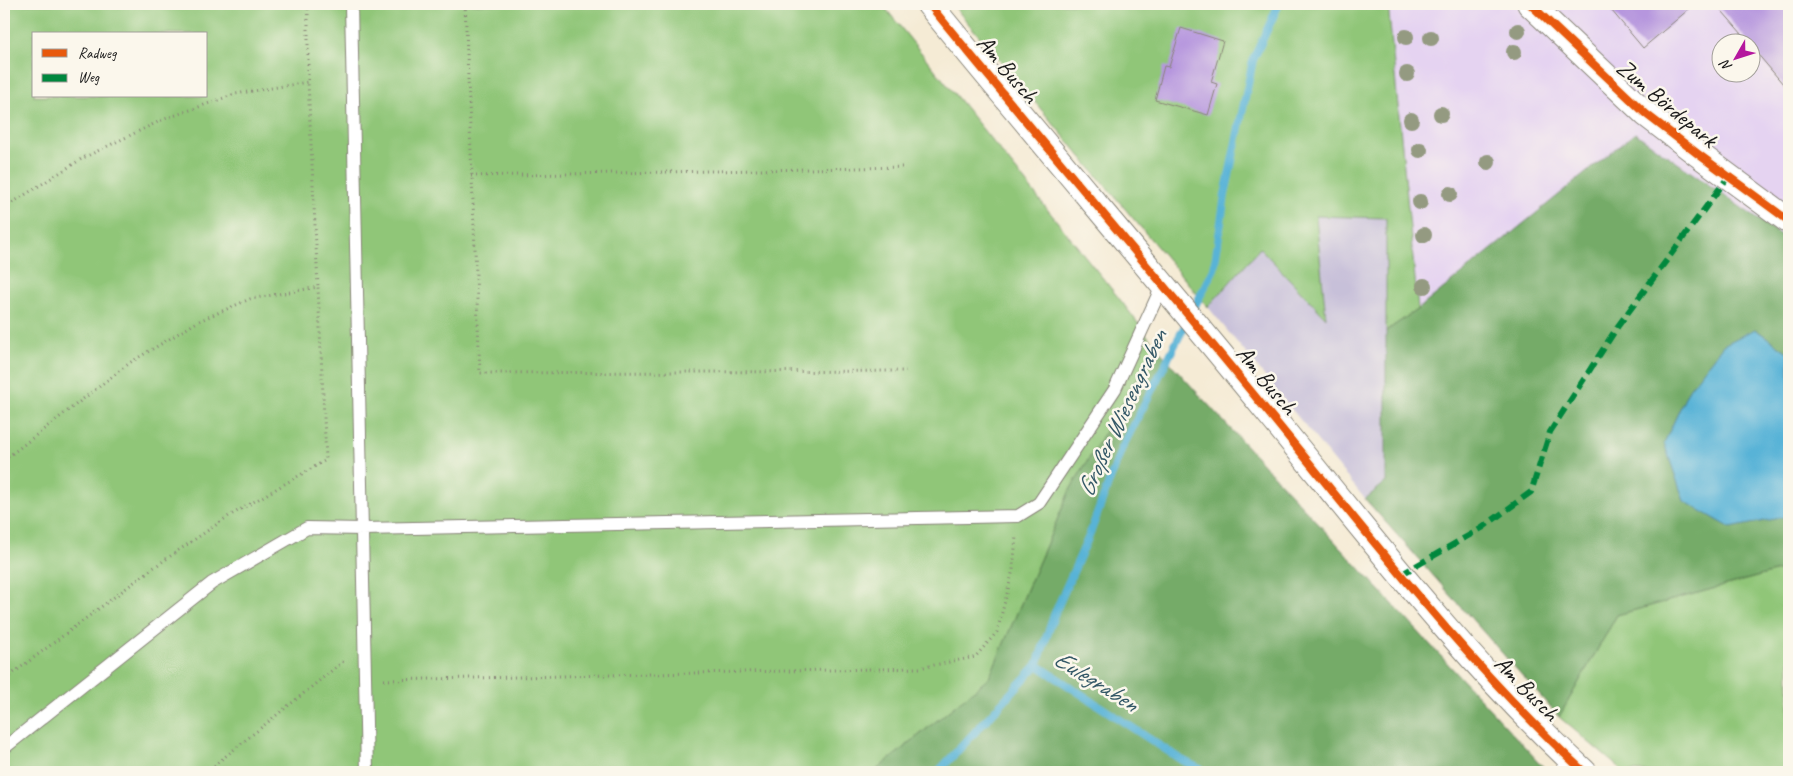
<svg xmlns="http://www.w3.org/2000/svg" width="1793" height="776" viewBox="0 0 1793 776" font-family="Caveat,sans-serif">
<rect width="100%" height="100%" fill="#fbf7ec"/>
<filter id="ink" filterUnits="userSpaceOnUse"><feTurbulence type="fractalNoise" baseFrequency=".02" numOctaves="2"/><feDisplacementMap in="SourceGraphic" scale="10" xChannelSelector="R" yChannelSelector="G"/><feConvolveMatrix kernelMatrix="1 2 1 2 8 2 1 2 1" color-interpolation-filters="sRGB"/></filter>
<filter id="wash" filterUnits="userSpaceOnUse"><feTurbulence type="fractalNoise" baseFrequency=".0096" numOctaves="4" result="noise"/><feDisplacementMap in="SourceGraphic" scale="20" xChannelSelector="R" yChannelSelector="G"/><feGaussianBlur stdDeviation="1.12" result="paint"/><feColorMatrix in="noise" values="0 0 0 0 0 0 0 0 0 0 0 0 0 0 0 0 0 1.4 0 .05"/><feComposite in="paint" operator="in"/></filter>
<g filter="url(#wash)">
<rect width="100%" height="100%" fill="#f5ebd5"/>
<path fill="#e5d3f1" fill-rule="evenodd" d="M1388,4h401v237l-154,-108 -217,176zM1720,42h30v30h-30z"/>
<path fill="#c7c0d9" d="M1315,216l71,2v264l-21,17 -157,-192 52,-59 65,69z"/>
<path fill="#90c678" stroke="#56714a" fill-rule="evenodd" d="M4,4h878l240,298 34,45 -86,143 -81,188 -115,94h-870zM34,34h172v62h-172z
M952,4h436l30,305 -32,22v-113l-70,-2 10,102 -66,-70 -52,59z
M1789,568v204h-165l-65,-55 58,-102z"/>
<path fill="#74ab68" stroke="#486442" d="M1635,133l154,108v112l-34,-24 29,188 5,-16v67l-172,47 -58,102 -194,-218 21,-17v-151l32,-22z
M1156,347l47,52 345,373h-674l115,-94 81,-188z"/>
<path fill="#59b3d7" stroke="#3a687a" d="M1755,329l34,24v148l-5,16 -53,11 -47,-27 -20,-58 25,-54 34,-44z"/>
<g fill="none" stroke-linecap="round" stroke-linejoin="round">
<path stroke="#59b3d7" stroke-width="8" d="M1037,665l17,-50 35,-79 32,-86 93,-181 11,-74 28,-135 26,-56
M938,772l99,-107 143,94 26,13"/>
</g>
<g id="blocks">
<path fill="#b696de" d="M1606,4h89l-52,44z
M1716,4h73v87l-39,-46v-3h-1z
M1181,28l42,13 -12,41 6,2 -9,31 -53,-15 9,-34 5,1z"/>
</g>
</g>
<g filter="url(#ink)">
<use href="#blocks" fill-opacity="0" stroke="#888478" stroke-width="1"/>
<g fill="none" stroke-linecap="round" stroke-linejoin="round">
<g stroke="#888478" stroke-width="14">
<path id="lane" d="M351,4l16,768
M4,748l208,-165 95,-55 56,1 655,-13 21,-13 76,-114 48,-105"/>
</g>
<g stroke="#888478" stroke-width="27">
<path id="street" d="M929,4c110,135 224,267 334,402 103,125 201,255 321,366
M1530,4l116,110 52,40 91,67"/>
</g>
<path stroke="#888478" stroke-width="3" stroke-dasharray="1 4" stroke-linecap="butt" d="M308,4v78
M465,4l15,369 426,-2
M471,176l432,-9
M4,208l79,-50 79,-38 73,-26 73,-12 10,205
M4,460l127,-98 68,-41 51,-22 68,-12 8,173 -97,56 -76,52 -149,112
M384,680l535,-12 56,-11 22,-25 16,-62 3,-34
M206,772l139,-112"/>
<use href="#lane" stroke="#fff" stroke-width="12"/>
<use href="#street" stroke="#fff" stroke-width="25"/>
<path stroke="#00873e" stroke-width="6" stroke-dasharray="12 6" stroke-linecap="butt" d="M1400,575l82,-47 49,-36 19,-60 68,-106 110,-149"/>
<g stroke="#fbf7ec" stroke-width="11">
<path id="cycleway" d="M929,4c110,135 224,267 334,402 103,125 201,255 321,366
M1530,4l116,110 52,40 91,67"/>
</g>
<use href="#cycleway" stroke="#e8590c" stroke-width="8"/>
</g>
<g fill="#949a81">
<circle cx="1518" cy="31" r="8"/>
<circle cx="1406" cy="37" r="8"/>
<circle cx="1431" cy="38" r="8"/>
<circle cx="1514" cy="52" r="8"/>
<circle cx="1407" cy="74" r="8"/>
<circle cx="1441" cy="114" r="8"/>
<circle cx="1411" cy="120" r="8"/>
<circle cx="1420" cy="150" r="8"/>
<circle cx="1488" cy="162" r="8"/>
<circle cx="1450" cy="194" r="8"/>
<circle cx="1420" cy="202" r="8"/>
<circle cx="1424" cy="235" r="8"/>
<circle cx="1424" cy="286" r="8"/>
</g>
</g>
<g text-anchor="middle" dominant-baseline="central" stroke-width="5" stroke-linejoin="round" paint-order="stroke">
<g font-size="24" fill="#1c1c1c" stroke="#fbf7ec">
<text transform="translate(1008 69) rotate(50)">Am Busch</text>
<text transform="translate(1667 103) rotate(40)">Zum Bördepark</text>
<text transform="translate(1267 380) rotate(51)">Am Busch</text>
<text transform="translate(1527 688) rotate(46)">Am Busch</text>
</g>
<g font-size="25" font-style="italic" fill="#345867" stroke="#fbf7ec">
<text transform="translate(1122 413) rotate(-65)">Großer Wiesengraben</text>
<text transform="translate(1096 681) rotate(32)">Eulegraben</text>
</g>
</g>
<rect width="1793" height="776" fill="none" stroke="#fbf7ec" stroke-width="20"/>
<rect x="32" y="32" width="175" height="65" fill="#fbf7ec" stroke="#a29f99"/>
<rect x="42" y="49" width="25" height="8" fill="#e8590c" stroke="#a29f99"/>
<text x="78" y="58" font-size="15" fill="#1c1c1c">Radweg</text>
<rect x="42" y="74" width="25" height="8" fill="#00873e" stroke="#a29f99"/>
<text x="78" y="82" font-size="15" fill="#1c1c1c">Weg</text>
<g transform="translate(1736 58) rotate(231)"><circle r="24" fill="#fbf7ec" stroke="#a29f99"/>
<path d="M0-4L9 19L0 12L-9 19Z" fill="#b5179e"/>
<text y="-8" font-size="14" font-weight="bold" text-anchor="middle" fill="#1c1c1c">N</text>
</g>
</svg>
